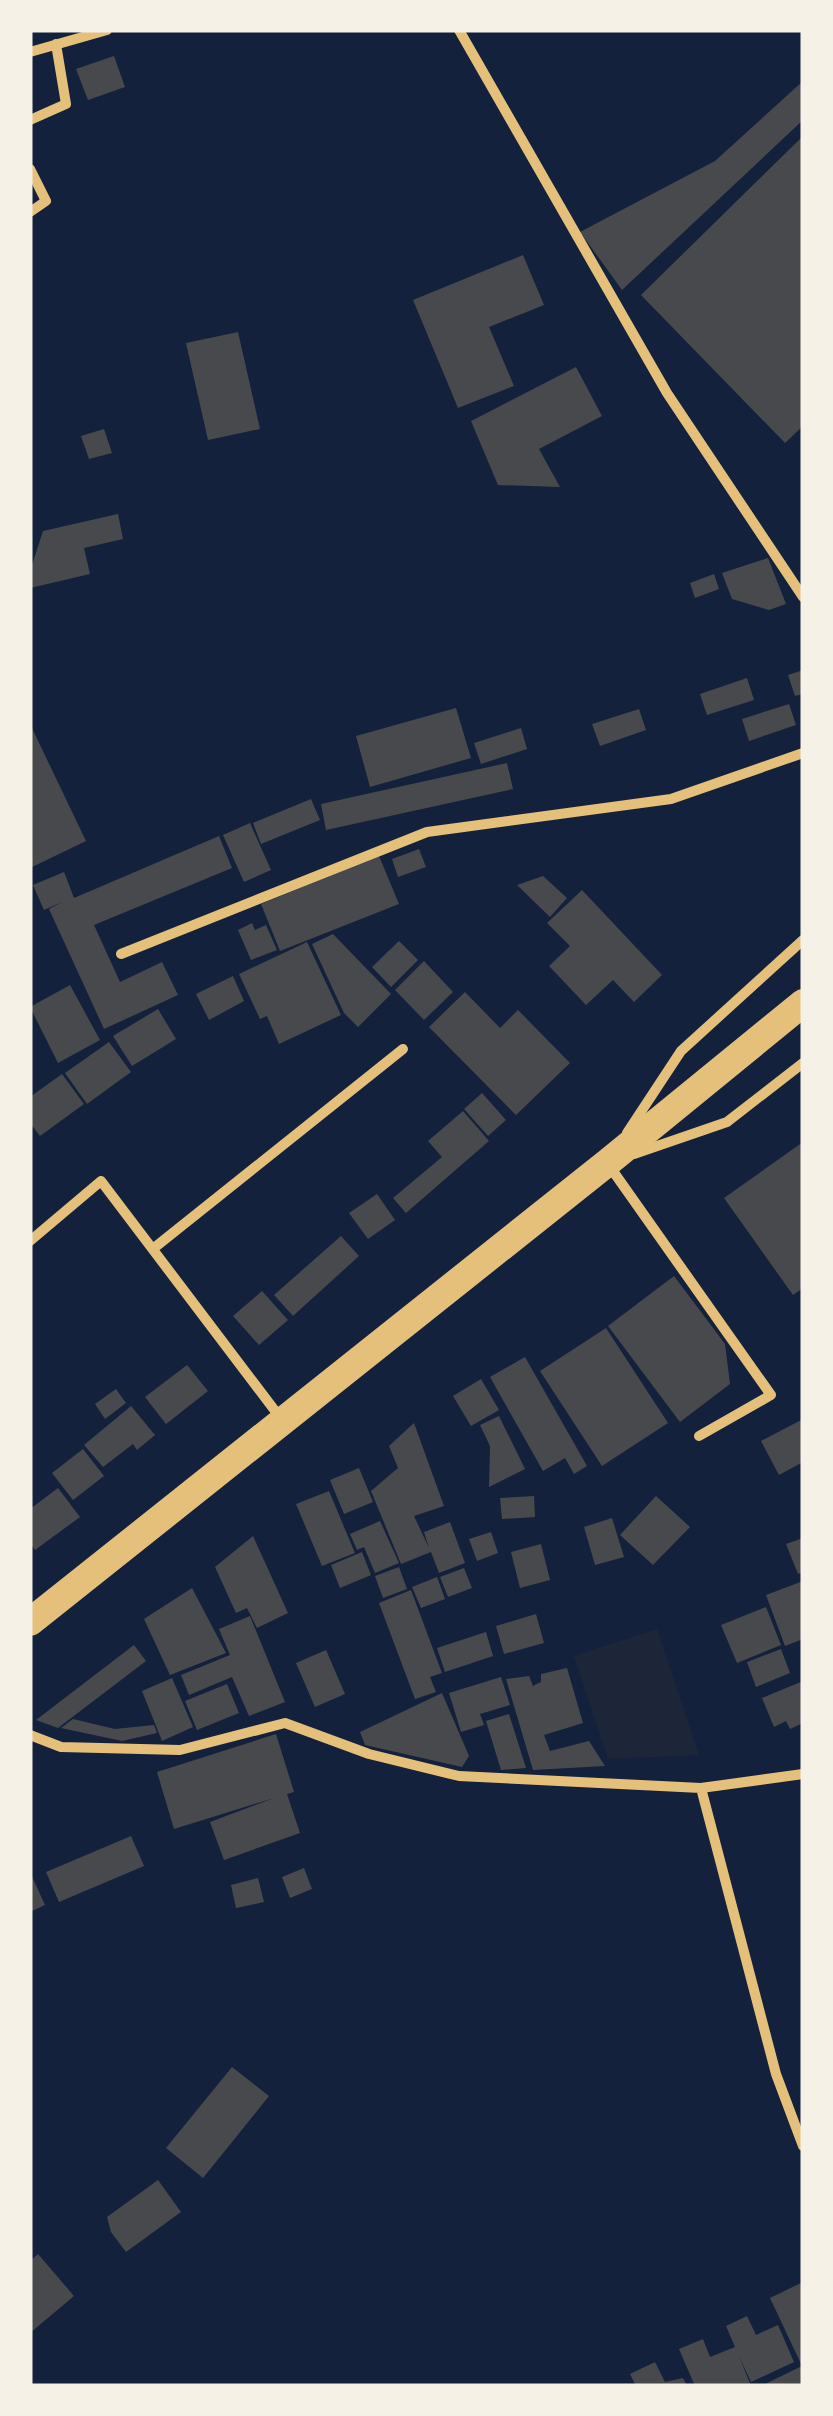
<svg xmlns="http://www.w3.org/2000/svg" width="833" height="2416" viewBox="0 0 833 2416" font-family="'Open Sans',sans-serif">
<rect width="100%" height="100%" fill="#14213d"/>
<path fill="#1d2539" d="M657,1629l42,126 -91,4 -34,-103z"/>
<path fill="#48494c" d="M114,56l11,31 -37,13 -12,-31z
M803,81v39l-181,170 -42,-58 135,-71z
M803,136v290l-18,17 -144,-148z
M523,255l21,50 -55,22 25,59 -56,22 -45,-108z
M238,332l22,97 -52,11 -22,-97z
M576,367l26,49 -63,33 21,38 -62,-2 -27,-64z
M104,429l8,24 -23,6 -8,-23z
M118,514l5,25 -39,9 6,26 -60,14v-17l13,-40z
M768,558l18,46 -17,6 -37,-11 -10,-26z
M714,574l5,15 -24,9 -5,-15z
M803,670v24l-8,2 -7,-21z
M747,678l7,22 -47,15 -7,-21z
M789,704l7,21 -47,16 -7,-22z
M456,708l15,50 -101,29 -14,-51z
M639,709l7,21 -46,16 -8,-22z
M30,724l56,117 -56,27z
M521,728l6,21 -46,15 -7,-21z
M507,763l6,26 -187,41 -5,-26z
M311,799l9,21 -59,24 -8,-21z
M250,823l21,47 -27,12 -21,-47z
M219,836l13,32 -138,57 26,57 42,-20 16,33 -74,34 -55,-120 13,-7 -18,8 -11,-25 31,-13 10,26z
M419,849l7,18 -28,10 -6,-18z
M379,856l20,48 -119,47 -19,-47z
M543,876l24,22 -17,19 -33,-32z
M582,890l80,85 -28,27 -21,-22 -27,25 -37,-39 21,-20 -23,-23z
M252,923l3,7 11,-5 11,25 -26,10 -13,-30z
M333,934l58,60 -33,33 -14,-14 -32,-69z
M399,941l19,19 -27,27 -19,-20z
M307,942l34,73 -62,29 -12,-28 -7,3 -21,-45z
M424,961l29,31 -29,28 -29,-30z
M233,976l11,25 -35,19 -13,-26z
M70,985l30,55 -42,23 -28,-56z
M465,992l35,36 18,-18 52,53 -54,52 -87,-88z
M158,1009l18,30 -44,27 -19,-30z
M109,1042l22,30 -44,32 -22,-31z
M62,1074l22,30 -44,32 -10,-13v-26z
M482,1093l24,27 -18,16 -24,-27z
M463,1111l26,30 -83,72 -13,-15 49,-41 -14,-16z
M803,1142v146l-10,7 -69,-97z
M377,1194l18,26 -27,19 -19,-26z
M341,1236l18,20 -66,60 -19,-21z
M674,1276l51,68 5,40 -50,38 -72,-96z
M262,1291l26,29 -29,25 -26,-29z
M606,1328l62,95 -66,43 -62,-95z
M525,1357l62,109 -13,8 -9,-16 -22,13 -53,-94z
M187,1365l21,26 -42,33 -21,-27z
M481,1379l18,31 -28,16 -18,-30z
M116,1389l10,14 -21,16 -10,-15z
M131,1406l24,29 -18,15 -4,-6 -30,23 -19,-22z
M499,1416l26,53 -36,18 1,-41 -10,-21z
M803,1419v43l-24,13 -18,-34z
M414,1423l30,83 -30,10 15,32 -5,-16 26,-10 15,41 -26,10 -8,-21 -30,12 -30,-73 27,-23 -9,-22z
M83,1449l21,27 -31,24 -21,-27z
M359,1468l14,34 -29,12 -14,-34z
M58,1488l22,29 -45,33 -5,-7v-34z
M329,1491l26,62 -33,13 -26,-62z
M534,1496l1,21 -33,2 -2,-21z
M656,1496l34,31 -37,38 -33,-30z
M612,1518l12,39 -29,8 -11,-38z
M380,1521l19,42 -24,10 -11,-26 -7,3 -7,-16z
M491,1532l7,21 -21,8 -8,-22z
M253,1536l35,77 -31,15 -10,-20 -11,5 -21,-46z
M803,1538v34l-5,2 -12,-30z
M541,1544l9,36 -30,8 -9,-36z
M362,1552l9,23 -31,13 -9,-23z
M399,1567l8,22 -24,9 -8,-22z
M464,1568l8,20 -24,9 -8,-20z
M437,1577l8,22 -24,9 -9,-21z
M803,1581v58l-18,7 -19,-51z
M192,1588l34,65 -56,22 -26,-56z
M411,1590l31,83 -12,4 6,15 -21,7 -36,-96z
M766,1607l15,38 -44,18 -16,-38z
M536,1614l8,29 -40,11 -8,-28z
M250,1616l35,86 -36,14 -17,-39 -43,18 -8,-20 49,-20 -11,-26z
M486,1632l7,24 -48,16 -8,-24z
M134,1645l12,16 -88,67 -22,-8z
M781,1649l9,24 -34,14 -9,-25z
M326,1650l19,44 -30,13 -19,-44z
M567,1668l16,55 -39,12 6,16 39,-10 16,25 -72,4 -27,-91 23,-3 4,10 8,-4v-8z
M501,1677l9,28 -30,9 4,11 -23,7 -12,-39z
M172,1678l21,49 -31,14 -20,-50z
M803,1681v42l-13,6 -4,-8 -12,6 -12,-29z
M227,1684l12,29 -42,17 -12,-29z
M442,1693l27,63 -7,11 -97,-22 -5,-13z
M509,1714l17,54 -25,2 -15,-49z
M73,1719l42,10 39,-4 3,8 -35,8 -61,-13z
M276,1734l18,58 -7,2 13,39 -76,27 -14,-38 64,-24 -100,31 -17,-57z
M131,1836l13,30 -85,36 -13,-30z
M304,1868l8,21 -22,9 -8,-21z
M30,1872l15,33 -15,7z
M258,1878l6,24 -28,6 -5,-23z
M232,2067l37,29 -66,82 -37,-30z
M158,2180l23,32 -55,40 -15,-20 -4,-15z
M38,2254l36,42 -44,37v-72z
M803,2282v104h-42l41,-20 -32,-68z
M747,2316l9,19 22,-10 16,37 -43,20 -12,-26 12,30h-56l-16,-37 24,-10 7,18 25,-10 -9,-21z
M655,2362l10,20 18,-4 4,8h-51l-6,-12z"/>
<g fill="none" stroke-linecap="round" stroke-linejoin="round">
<path stroke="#e5c07b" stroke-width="10" d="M459,30l208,363 136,204
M30,52l77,-22
M30,120l36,-16 -10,-60
M30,169l16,32 -16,11
M121,954l306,-122 244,-33 132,-46
M627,1133l54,-82 122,-111
M634,1154l93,-32 76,-59
M608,1164l163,231 -72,41
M30,1241l71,-60 181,239
M154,1248l249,-199
M30,1735l31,12 119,3 105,-27 84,31 90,22 242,12 102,-14
M701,1788l75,286 27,72"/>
<path stroke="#e5c07b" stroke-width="28" d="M30,1622l577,-459 196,-160"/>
</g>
<rect width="833" height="2416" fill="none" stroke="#f6f1e7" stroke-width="65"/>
</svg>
